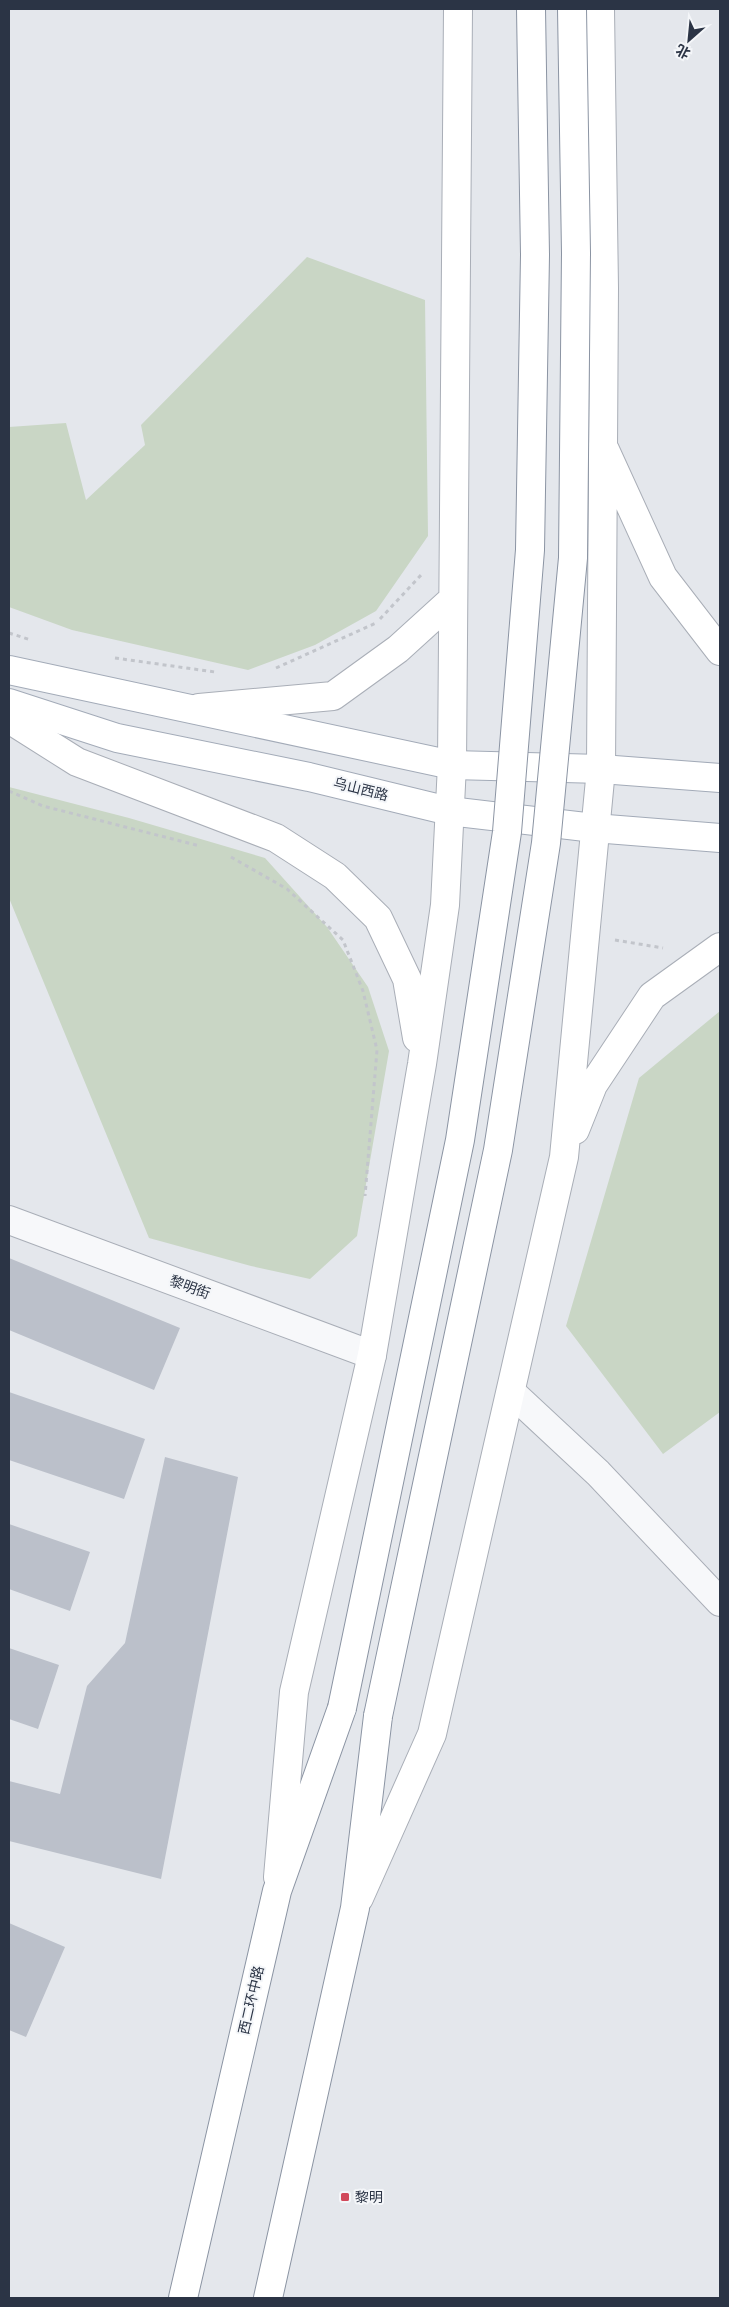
<svg xmlns="http://www.w3.org/2000/svg" width="729" height="2307" viewBox="0 0 729 2307" font-family="'PT Sans','Noto Sans SC',sans-serif">
<rect width="100%" height="100%" fill="#e4e7ec"/>
<path fill="#c9d6c5" d="M307,257l118,43 3,236 -52,75 -61,34 -67,25 -176,-40 -63,-23v-180l57,-4 20,77 59,-55 -4,-20z
M9,787l120,31 136,40 62,69 41,60 21,64 -32,185 -47,43 -59,-13 -102,-28 -140,-340z
M720,1011v401l-57,42 -97,-128 73,-248z"/>
<path fill="#bbc0ca" d="M9,1258l171,70 -26,62 -145,-60z
M9,1392l136,47 -21,60 -115,-39z
M165,1457l73,20 -77,402 -152,-38v-60l51,13 27,-108 38,-43z
M9,1524l81,28 -20,59 -61,-22z
M9,1648l50,17 -21,64 -29,-10z
M9,1923l56,24 -39,90 -17,-7z"/>
<g fill="none" stroke-linecap="round" stroke-linejoin="round">
<g stroke="#a9aeb7" stroke-width="30">
<path id="street" d="M9,1220l363,135
M511,1392l87,81 122,129"/>
</g>
<g stroke="#a9aeb7" stroke-width="30">
<path id="secondary" d="M605,450l58,127 57,74
M199,708l134,-12 65,-47 55,-50
M9,719l68,43 199,76 59,38 43,42 29,61 10,59
M575,1130l18,-45 59,-89 68,-49
M278,1877l16,-185 78,-337 50,-291 23,-159 7,-140 6,-756
M359,1898l73,-164 132,-577 37,-388 3,-481 -4,-279"/>
</g>
<g stroke="#a3abb8" stroke-width="30">
<path id="primary" d="M9,670l443,95 149,4 119,9
M9,703l108,35 192,39 140,34 145,17 126,10"/>
</g>
<g stroke="#8b94a3" stroke-width="30">
<path id="highway" d="M183,2298l94,-407 65,-183
M268,2298l87,-390 23,-192"/>
</g>
<path stroke="#c2c5cb" stroke-width="3" stroke-dasharray="4 4" stroke-linecap="butt" d="M380,619l42,-45
M9,633l22,7
M115,658l100,14
M276,668l100,-45
M9,791l34,15 157,40
M231,857l56,32 56,51 20,51 14,59 -12,146
M615,940l48,8"/>
<use href="#street" stroke="#f7f8fa" stroke-width="28"/>
<use href="#secondary" stroke="#fff" stroke-width="28"/>
<use href="#primary" stroke="#fff" stroke-width="28"/>
<use href="#highway" stroke="#fff" stroke-width="28"/>
<g stroke="#8b94a3" stroke-width="30" stroke-linecap="butt">
<path id="highway-bridge" d="M342,1708l118,-568 47,-308 23,-282 5,-295 -4,-246
M378,1716l120,-566 48,-307 27,-285 3,-305 -4,-244"/>
</g>
<use href="#highway-bridge" stroke="#fff" stroke-width="28"/>
</g>
<rect fill="#d1495b" stroke="#f4f6f9" stroke-width="2" x="340" y="2192" width="10" height="10" rx="2.5"/>
<g text-anchor="middle" dominant-baseline="central" stroke-width="4" stroke-linejoin="round" paint-order="stroke">
<g font-size="14" fill="#2b3445" stroke="#f4f6f9">
<text transform="translate(361 789) rotate(14)">乌山西路</text>
<text transform="translate(190 1287) rotate(20)">黎明街</text>
<text transform="translate(251 2000) rotate(-77)">西二环中路</text>
</g>
<g font-size="14" fill="#2b3445" stroke="#f4f6f9" text-anchor="start">
<text x="355" y="2197">黎明</text>
</g>
</g>
<rect width="729" height="2307" fill="none" stroke="#2b3445" stroke-width="20"/>
<g transform="translate(689 40) rotate(207)" stroke="#f4f6f9" stroke-width="4" paint-order="stroke">
<path d="M0-4L9 19L0 12L-9 19Z" fill="#2b3445"/>
<text y="-8" font-size="14" font-weight="bold" text-anchor="middle" fill="#2b3445">北</text>
</g>
</svg>
